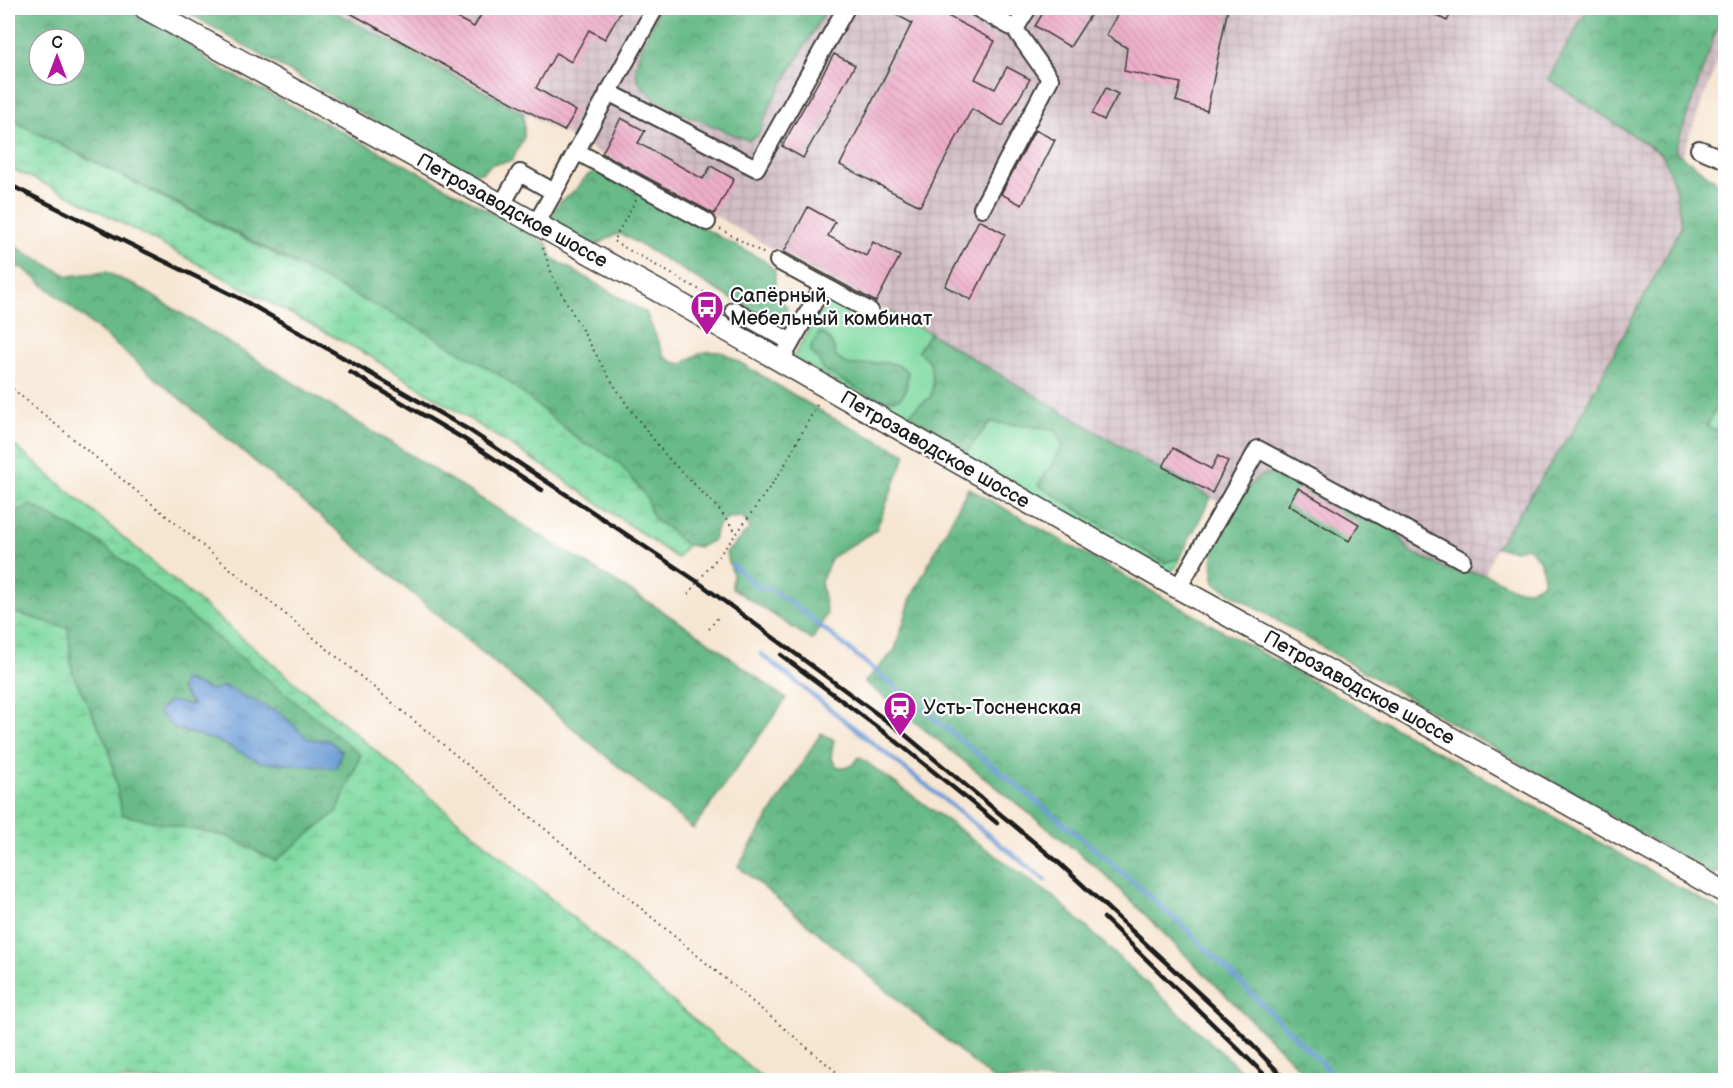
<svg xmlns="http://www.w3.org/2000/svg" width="1733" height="1088" viewBox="0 0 1733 1088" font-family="'Balsamiq Sans',sans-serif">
<defs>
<pattern id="industrial-grid" width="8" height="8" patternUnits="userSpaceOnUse" patternTransform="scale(1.5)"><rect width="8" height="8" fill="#d2bec5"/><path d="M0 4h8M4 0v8" fill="none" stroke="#b4a3a9"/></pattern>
<pattern id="forest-crowns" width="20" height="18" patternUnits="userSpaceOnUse" patternTransform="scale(1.5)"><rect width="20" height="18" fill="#68ba87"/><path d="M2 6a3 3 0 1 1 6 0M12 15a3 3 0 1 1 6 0" fill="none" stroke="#55966e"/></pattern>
<pattern id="wetland-marsh" width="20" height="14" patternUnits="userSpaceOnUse" patternTransform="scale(1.5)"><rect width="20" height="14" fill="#80daa1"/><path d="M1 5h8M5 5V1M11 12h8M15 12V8" fill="none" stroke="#6eba8a"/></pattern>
<pattern id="water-ripples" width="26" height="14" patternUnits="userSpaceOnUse" patternTransform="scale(1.5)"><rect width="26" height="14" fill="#6c9cd6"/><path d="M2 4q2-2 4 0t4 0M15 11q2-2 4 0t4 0" fill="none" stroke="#587ead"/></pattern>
<pattern id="building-back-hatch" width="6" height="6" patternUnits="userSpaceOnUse" patternTransform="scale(1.5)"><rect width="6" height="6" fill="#eeaec9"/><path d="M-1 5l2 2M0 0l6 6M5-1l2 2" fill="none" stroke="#cc95ac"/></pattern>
</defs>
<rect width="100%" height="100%" fill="#fff"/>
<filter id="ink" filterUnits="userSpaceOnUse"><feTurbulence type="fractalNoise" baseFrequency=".0167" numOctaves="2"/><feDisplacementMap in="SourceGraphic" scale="12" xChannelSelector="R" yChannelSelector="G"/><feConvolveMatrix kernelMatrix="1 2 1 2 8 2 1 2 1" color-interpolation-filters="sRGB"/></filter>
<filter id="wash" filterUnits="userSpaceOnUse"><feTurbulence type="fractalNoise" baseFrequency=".008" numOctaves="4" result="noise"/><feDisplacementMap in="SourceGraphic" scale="24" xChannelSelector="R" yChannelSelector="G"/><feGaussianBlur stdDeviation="1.35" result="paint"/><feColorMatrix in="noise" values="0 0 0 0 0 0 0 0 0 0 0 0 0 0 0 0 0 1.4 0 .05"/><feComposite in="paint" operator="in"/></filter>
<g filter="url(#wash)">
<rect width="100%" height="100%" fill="#f6e6d1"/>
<path fill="url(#industrial-grid)" d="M332,8h1393v34l-47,124 47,29 -157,247 -72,106 -11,26 -31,59 -309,-172 -215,-128 -101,-52 -115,-66z"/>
<path fill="#80daa1" stroke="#4e7b5e" stroke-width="1.5" d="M828,295l45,25 17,-9 40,22 -12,18 12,11 3,22 -2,13 -13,9 -8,9 57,36 23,-29 65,7 8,18 -12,17 113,99 16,-5 -4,9 -10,7 -373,-216z
M1725,388v47l-18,-8z"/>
<path fill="url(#forest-crowns)" stroke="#426b52" stroke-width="1.5" fill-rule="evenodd" d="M8,8h113l59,29 34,28 201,105 133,74 4,14 94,55 18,43 9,6 10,2c14,-11 23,-15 41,-11l105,63 77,38 -30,76 -44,27 -11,25 6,32 -15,26 -80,-52 1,-14 -7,-21 24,-25 -7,-11 -15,1 -10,8 -5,14 -13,7 -13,-2 -10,-7 -9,-10 -11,-6 -7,-11 -3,-13 -27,-34 -24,-16 -12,-4 -81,-67 -243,-132 -252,-127zM39,39h36v36h-36z
M180,8h148l196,105v24l-12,24 -20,3 -10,9h-13l-14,-5z
M658,8h169l-55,94 -14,33 -9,5c-14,-3 -25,-10 -38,-15 -21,-9 -77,-27 -75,-56 1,-19 17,-42 22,-61z
M1588,8h136l-49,143 50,37v201l-18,37 19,9 -1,434 -3,4 -13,1 -494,-290c-3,-13 -4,-28 1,-41 4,-12 30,-57 40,-64 9,-6 20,-7 31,-7l107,56 15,23 40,19 36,4 30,15 15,1 13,-7c1,-19 -2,-24 -16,-36l-13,3 -18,-2 77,-118 108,-203 -5,-37 -13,-35 -115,-76z
M597,171l166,89 12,10v21l12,17 -3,14 -5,3 -11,-5 -146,-86c-10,0 -13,5 -22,9 -15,8 -36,-13 -48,-21 -3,-17 14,-23 24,-33 8,-8 9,-15 21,-18z
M8,243l60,33 38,-4 34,16 508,314 56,36 82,61 -93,130 -614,-515 -56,-46 -15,-3z
M820,332c9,5 15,13 15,24 4,2 8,7 12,8 21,4 44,-10 61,8 -1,7 0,18 -5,23 -14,18 -66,-18 -81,-26l-2,-7 -9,-10v-6z
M930,333l215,128 66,36 -31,61 -16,5 -126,-78 25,-38 -8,-18 -65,-7 -23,29 -18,-9 -40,-27 9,-9 13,-9 2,-13 -3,-22 -12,-11z
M968,488l757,425v167h-414l-211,-210 -235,-188 30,-32 16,-52z
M31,505l67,36 263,213 -24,58 -62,49 -46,-24 -108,-22 -12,-66 -37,-77 -4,-44 -60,-17v-102l5,3z
M821,733l13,7 -3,17 5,9 10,2 8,-4 5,-7 197,142 195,181h-257l-256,-214z"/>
<path fill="url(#wetland-marsh)" stroke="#4e7b5e" stroke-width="1.5" d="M8,118l413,211 82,48 81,67 12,4 24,16 27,34 3,13 7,11 11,6 9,10 10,7 -10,13 -132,-91 -177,-112 -293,-157 -67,-31z
M8,440l757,640h-757v-469l60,17 4,44 37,77 13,66 107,22 46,24 62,-49 24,-57 -263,-214 -67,-36 -18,7 -5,-3z"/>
<path fill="url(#water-ripples)" stroke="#445c79" stroke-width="1.5" d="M184,680l27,10 14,-4 58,29 25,24 20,1 14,11 -6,17 -76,-6 -45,-22 -40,-11 -17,-17 11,-11 24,4 -13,-16z"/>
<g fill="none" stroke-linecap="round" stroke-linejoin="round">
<path stroke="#6c9cd6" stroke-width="4.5" d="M732,565l29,24 8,-1 33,23 309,251 70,62 158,156
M761,654l284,226"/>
</g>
<g id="blocks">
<path fill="url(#building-back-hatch)" d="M341,8h97l36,19 11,-19h138l-18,31 -16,-9 -18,32 -15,-9 -20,35 40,23 -12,20z
M883,8h59l-2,4 55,29 -20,38 20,10 12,-22 23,12 -27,47 -31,-17 -52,97 -80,-41 72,-142z
M1046,8h49l-25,39 -35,-21z
M1121,8h107l-21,103 -31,-10 5,-18 -57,-12 3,-23 -21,-13z
M1422,8h32l-7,13z
M834,54l21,11 -52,93 -21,-12z
M1106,88l12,6 -14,26 -12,-6z
M621,118l24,13 -7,12 65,36 8,-13 23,13 -20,35 -112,-61z
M1035,130l20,10 -33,65 -21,-11z
M808,207l27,15 -7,14 38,20 7,-14 27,14 -24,46 -92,-50z
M979,220l26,14 -34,66 -26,-14z
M1173,448l38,21 7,-13 10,5 -16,32 -49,-26z
M1298,488l61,36 -10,17 -61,-36z"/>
</g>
</g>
<g filter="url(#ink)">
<use href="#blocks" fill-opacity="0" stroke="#3d3a37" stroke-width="1.5"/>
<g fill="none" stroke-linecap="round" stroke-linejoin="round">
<g stroke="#3d3a37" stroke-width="20">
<path id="minor" d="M977,8l38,21 13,-21
M608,92l148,76 90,-160
M1699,149l27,11
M576,151l131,71
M554,192l101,-184
M501,206l19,-33 34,19 -18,32
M982,208l68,-129 -35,-50
M778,261l92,50
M734,310l57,32
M780,362l43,-76
M1178,588l80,-139 204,111"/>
</g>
<g stroke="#3d3a37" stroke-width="24">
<path id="major" d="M145,8l513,283 520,297 273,150 275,155"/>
</g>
<path stroke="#3d3a37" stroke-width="2" stroke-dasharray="1.5 4.5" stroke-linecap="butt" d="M636,200l-23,41 108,61
M720,229l45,25
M543,248l11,32 53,94 22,34 39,50 48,48 21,27
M8,385l635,525 203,170
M688,594l49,-61 45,-63 36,-67
M709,629l9,-12"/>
<use href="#minor" stroke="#fff" stroke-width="16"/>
<use href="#major" stroke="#fff" stroke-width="21"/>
<path stroke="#1c1c1c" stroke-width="4.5" d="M8,184l233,115 228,131 229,152 205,151 156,130 175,163 52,54
M350,372l114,67 78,51
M781,655l116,87 100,81
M1104,918l166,162"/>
</g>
</g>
<defs>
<g id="bus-pin" transform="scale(1.725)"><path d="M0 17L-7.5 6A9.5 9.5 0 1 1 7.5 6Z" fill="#b5179e" stroke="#fff"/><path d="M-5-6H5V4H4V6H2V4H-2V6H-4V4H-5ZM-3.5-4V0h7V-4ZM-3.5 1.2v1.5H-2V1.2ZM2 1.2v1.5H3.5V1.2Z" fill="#fff"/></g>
<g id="station-pin" transform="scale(1.725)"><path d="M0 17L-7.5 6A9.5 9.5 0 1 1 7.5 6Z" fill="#b5179e" stroke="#fff"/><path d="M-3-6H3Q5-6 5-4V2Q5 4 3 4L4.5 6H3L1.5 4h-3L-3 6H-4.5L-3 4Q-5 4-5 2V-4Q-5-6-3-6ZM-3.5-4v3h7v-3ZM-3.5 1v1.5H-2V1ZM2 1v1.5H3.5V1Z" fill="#fff"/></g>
</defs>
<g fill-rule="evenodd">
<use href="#bus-pin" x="707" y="307"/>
<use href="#station-pin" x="900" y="708"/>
</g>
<g text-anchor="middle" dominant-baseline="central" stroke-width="4.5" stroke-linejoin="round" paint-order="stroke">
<g font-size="20" fill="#1c1c1c" stroke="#fff">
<text transform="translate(512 211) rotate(29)">Петрозаводское шоссе</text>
<text transform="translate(935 450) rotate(30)">Петрозаводское шоссе</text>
<text transform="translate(1359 688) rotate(29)">Петрозаводское шоссе</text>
</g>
<g font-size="20" fill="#1c1c1c" stroke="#fff" text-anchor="start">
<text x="730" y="296">Сапёрный,<tspan x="730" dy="23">Мебельный комбинат</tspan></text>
<text x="923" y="708">Усть-Тосненская</text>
</g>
</g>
<rect width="1733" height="1088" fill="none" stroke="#fff" stroke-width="30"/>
<g transform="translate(57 57)"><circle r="28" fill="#ffffff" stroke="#a4a4a4" stroke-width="1.5"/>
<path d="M0-4.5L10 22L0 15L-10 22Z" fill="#b5179e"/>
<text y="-9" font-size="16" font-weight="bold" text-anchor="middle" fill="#1c1c1c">С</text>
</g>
</svg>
